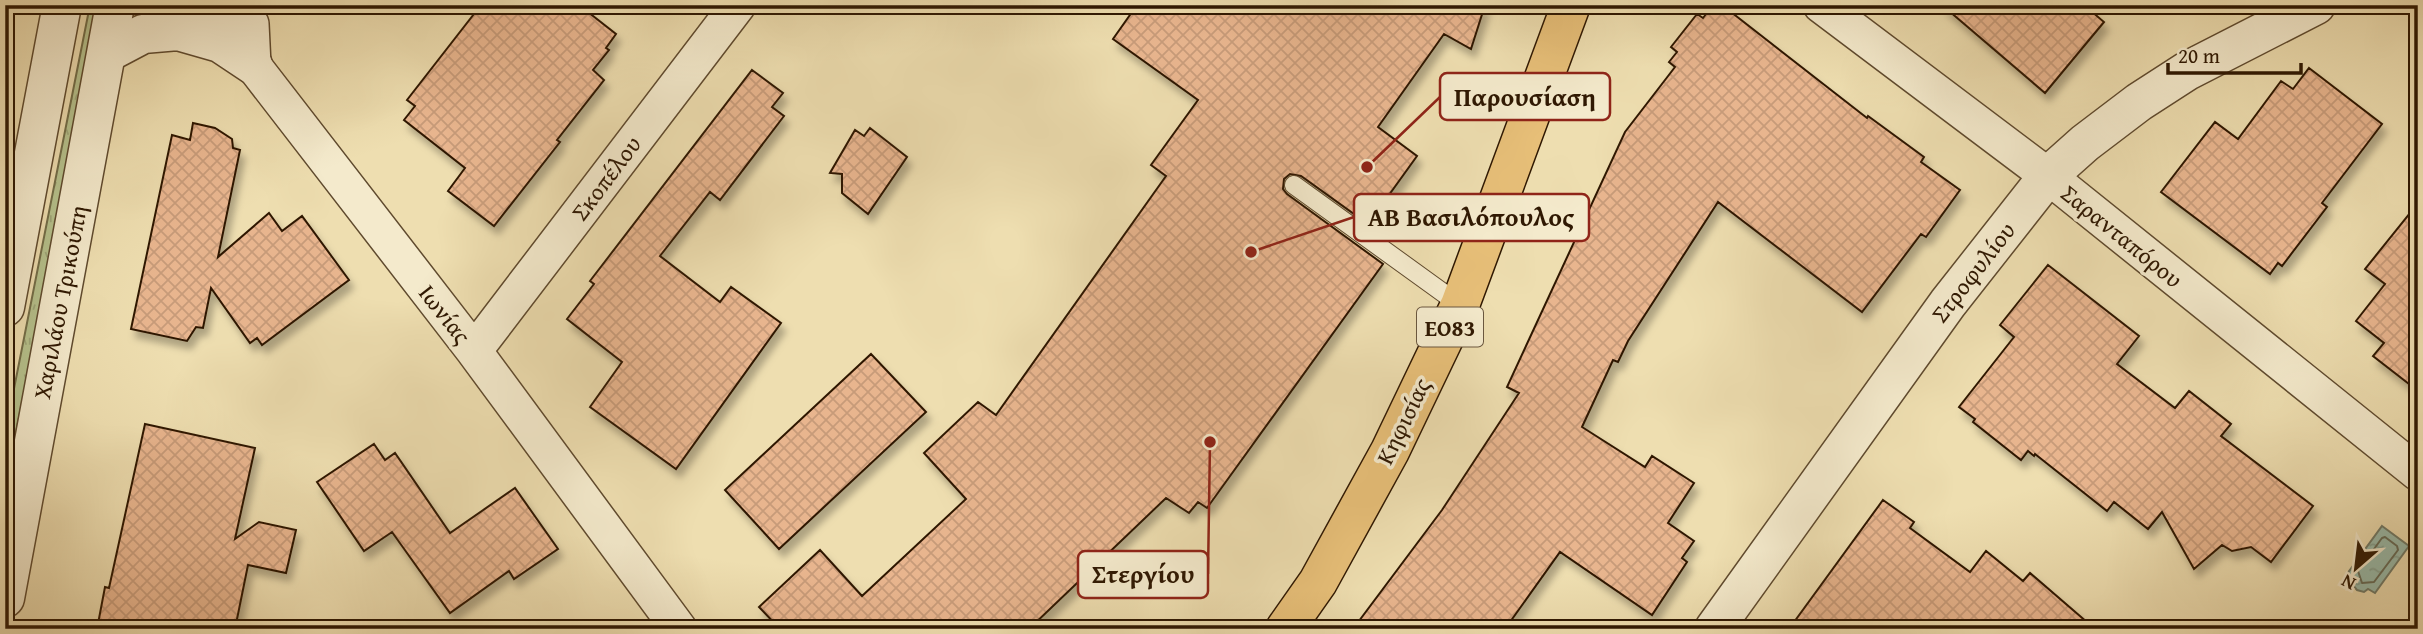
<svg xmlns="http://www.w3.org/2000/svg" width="2423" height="634" viewBox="0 0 2423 634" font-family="'Gentium Book Plus',serif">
<defs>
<pattern id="grass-tufts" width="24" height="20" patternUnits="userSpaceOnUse" patternTransform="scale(1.75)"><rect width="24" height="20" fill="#b6c28d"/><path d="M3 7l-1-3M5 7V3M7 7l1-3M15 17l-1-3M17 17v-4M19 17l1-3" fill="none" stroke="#9da678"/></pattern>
<pattern id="water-ripples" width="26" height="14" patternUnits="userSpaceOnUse" patternTransform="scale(1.75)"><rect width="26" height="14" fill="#99bcac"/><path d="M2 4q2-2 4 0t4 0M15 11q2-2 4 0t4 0" fill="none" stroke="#84a192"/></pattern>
<pattern id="building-cross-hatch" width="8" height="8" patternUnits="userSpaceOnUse" patternTransform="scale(1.75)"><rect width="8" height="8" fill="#e8b58e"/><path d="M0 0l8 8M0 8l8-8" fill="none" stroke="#c79b79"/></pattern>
<filter id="shadow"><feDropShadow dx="4.5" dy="8" stdDeviation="3.5" flood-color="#0004"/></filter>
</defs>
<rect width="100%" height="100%" fill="#eedeb0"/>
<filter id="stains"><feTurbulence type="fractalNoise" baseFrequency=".00286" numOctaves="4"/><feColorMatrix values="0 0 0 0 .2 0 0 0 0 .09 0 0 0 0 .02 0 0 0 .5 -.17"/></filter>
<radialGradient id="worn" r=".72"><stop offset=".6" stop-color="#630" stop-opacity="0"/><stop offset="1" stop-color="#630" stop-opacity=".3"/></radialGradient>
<path fill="url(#grass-tufts)" stroke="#726d48" stroke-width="2" d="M90,5h11l-96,483v-54z"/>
<path fill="url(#water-ripples)" stroke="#6f7a68" stroke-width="2" d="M2382,526l27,20 -34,47 -7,-4 -4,3 -7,-2 -5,-6 1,-6 -6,-4z"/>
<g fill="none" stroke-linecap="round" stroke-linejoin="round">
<path stroke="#646a57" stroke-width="2" d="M2382,538l3,-1 12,9 1,4 -24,32 -12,1 -4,-12z"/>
</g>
<path fill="url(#building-cross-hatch)" stroke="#2f1802" stroke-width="2" filter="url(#shadow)" d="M481,5h98l37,29 -10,14 3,2 -16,20 11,10 -47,60 3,2 -66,84 -46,-35 17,-23 -61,-48 11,-14 -8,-6z
M1137,5h348l-14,44 -27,-15 -66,93 39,29 -49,68 -67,-48 -11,-2 -6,5 -1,10 4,5 96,70 -176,244 -9,-6 -9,11 -23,-15 -137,131h-249l-21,-22 61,-57 42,46 104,-97 -42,-46 54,-51 18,13 170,-239 -15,-11 47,-65 -85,-61z
M1713,5h9l145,113 1,-2 56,41 -3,5 39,28 -34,47 -5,-3 -59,78 -144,-110 -90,139 -10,21 -5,-2 -31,67 63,40 7,-11 42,27 -26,40 26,18 -12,17 5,4 -35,53 -92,-63 -55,77h-152l89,-119 77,-117 -12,-6 118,-255 50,-65 -6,-5 8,-10 -6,-5 26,-33 6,4z
M1942,5h142l20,17 -59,71z
M2309,68l73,56 -60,79 5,4 -45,59 -4,-3 -8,11 -109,-82 54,-70 23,17 43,-58 12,8z
M752,70l31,23 -11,14 12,9 -64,84 -10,-8 -50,64 60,46 11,-15 50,36 -105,146 -86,-62 32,-45 -55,-43 27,-35 -4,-3z
M193,123l22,5 17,11 1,9 7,2 -22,107 51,-44 13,18 20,-15 47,64 -87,65 -5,-7 -7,5 -39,-55 -8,40 -7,-1 -9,14 -56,-12 41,-194 18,5z
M870,128l37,29 -39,57 -26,-21v-19l-12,-1 25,-43 9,6z
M2418,203v188l-45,-35 11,-13 -28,-22 29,-37 -20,-15z
M2048,265l91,71 -22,28 58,44 14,-17 42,33 -10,12 92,70 -42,56 -20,-15 -19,4 -10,-6 -28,24 -32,-57 -14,17 -34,-27 -7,9 -72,-57 -1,2 -6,-5 -7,9 -48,-38 2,-3 -16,-12 55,-70 -14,-12z
M871,354l55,58 -147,137 -54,-59z
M145,424l110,24 -20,91 24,-17 37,8 -10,43 -38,-8 -13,64h-138l8,-42 4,1z
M374,444l11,16 10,-7 55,80 65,-45 43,61 -44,30 -5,-8 -59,42 -58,-81 -28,19 -47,-69z
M1883,500l31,22 -4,6 60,44 16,-21 37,30 7,-8 65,56h-306z"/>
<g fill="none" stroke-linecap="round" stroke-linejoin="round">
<g stroke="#5f4a2e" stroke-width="20">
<path id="service" d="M1294,185l166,120"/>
</g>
<g stroke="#5f4a2e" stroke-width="38">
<path id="minor" d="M203,5l50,60 221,286 205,278
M236,5l15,19 2,41
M1821,5l227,171 370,297
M474,351l264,-346"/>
</g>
<g stroke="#5f4a2e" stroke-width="41">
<path id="tertiary" d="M107,53l36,-19 35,-3 42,12 33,22
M5,307l57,-302
M5,598l110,-593
M1714,629l234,-326 100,-127 37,-33 54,-41 48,-31 129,-66"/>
</g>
<g stroke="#2f1802" stroke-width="41">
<path id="primary" d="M1285,629l33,-47 72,-131 70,-146 111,-300"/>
</g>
<use href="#service" stroke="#f4eacc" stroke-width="18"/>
<use href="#minor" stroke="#f4eacc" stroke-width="35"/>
<use href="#tertiary" stroke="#f4eacc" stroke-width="38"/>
<use href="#primary" stroke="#e7bf78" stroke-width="38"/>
</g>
<g text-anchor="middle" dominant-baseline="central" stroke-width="7" stroke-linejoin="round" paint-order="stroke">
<rect fill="#f4eacc" stroke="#6a573f" stroke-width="2" x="1417" y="307.5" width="66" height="39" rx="5"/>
<g font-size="23" font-weight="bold" fill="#2f1802">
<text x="1450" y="327">ΕΟ83</text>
</g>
<g font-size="24" fill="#2f1802" stroke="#f4eacc">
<text transform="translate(606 178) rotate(-53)">Σκοπέλου</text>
<text transform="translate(2122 236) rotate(39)">Σαρανταπόρου</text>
<text transform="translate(1973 272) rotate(-52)">Στροφυλίου</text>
<text transform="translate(60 302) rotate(-79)">Χαριλάου Τρικούπη</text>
<text transform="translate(445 314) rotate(52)">Ιωνίας</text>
<text transform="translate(1403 421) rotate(-64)">Κηφισίας</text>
</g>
</g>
<path fill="none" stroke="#8f2418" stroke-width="2.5" d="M1367 167L1440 97M1251 252L1354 217M1210 442L1208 574"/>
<g fill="#8f2418" stroke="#f4eacc" stroke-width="2.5">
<circle cx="1367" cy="167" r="7"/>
<circle cx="1251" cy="252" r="7"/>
<circle cx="1210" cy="442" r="7"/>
</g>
<g fill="#f4eacc" stroke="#8f2418" stroke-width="2.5">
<rect x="1440" y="73" width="170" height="47" rx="7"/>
<rect x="1354" y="194" width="235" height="47" rx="7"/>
<rect x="1078" y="551" width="130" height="47" rx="7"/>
</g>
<g font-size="26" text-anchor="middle" font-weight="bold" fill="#2f1802">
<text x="1525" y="106">Παρουσίαση</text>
<text x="1471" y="226">ΑΒ Βασιλόπουλος</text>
<text x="1143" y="583">Στεργίου</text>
</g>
<rect width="2423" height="634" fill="none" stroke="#eedeb0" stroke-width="28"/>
<rect x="7" y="7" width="2409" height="620" fill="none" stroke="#2f1802" stroke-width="3.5"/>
<rect x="14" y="14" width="2395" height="606" fill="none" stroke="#2f1802" stroke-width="2"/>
<g transform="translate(2356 568) rotate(208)" stroke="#f4eacc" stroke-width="5" paint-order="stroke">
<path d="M0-5L12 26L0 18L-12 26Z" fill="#2f1802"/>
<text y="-10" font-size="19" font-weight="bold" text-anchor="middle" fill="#2f1802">N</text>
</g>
<path d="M2168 63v10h133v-10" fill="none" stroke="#2f1802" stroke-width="3.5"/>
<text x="2178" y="63" font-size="21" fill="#2f1802" stroke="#f4eacc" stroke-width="5" paint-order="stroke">20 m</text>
<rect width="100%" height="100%" filter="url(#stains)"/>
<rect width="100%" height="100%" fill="url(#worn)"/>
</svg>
